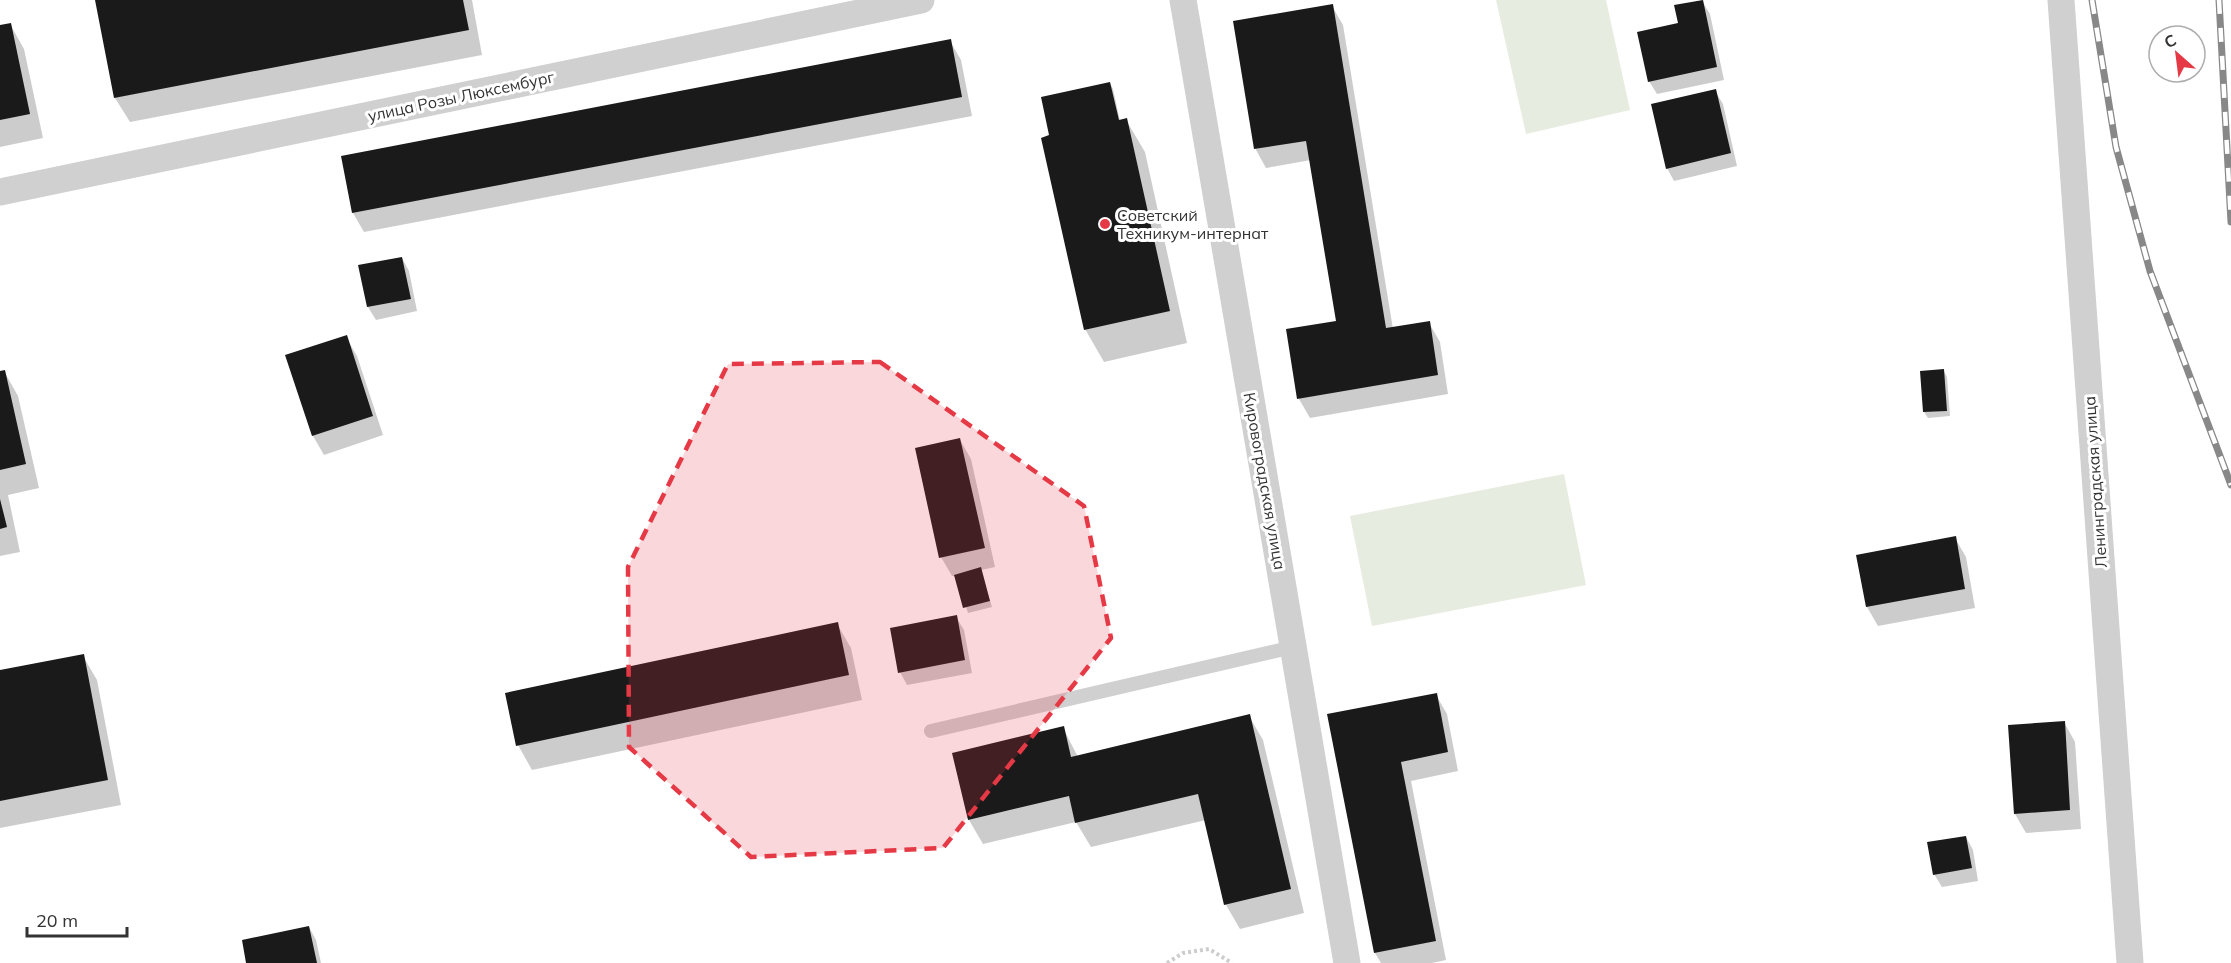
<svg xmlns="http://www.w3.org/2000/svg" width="2231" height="963" viewBox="0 0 2231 963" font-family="Mulish,sans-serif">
<rect width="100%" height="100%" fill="#fff"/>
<path fill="#e6ecdf" d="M1496,0h110l24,110 -104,24z
M1564,474l22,111 -214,41 -22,-110z"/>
<path fill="#0003" d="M99,0h373l10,55 -352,67 -15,-24z
M1702,1l8,13 14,66 -67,14 -8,-13 31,-56z
M1332,6l11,19 50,304 36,-6 11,19 8,52 -138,24 -11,-19 39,-77 -27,-162 -45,8 -11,-20z
M10,24l14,25 19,89 -43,9v-121z
M950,41l11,19 11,56 -608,116 -11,-19 -10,-56z
M1110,83l3,6 7,32 6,-1 19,32 42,191 -83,19 -19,-33 -33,-192z
M1715,91l8,13 14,62 -63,15 -7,-13z
M402,258l7,13 8,40 -41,9 -8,-13 -8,-40z
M346,337l11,19 26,79 -59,20 -11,-19 -26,-80z
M1943,370l4,7 3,39 -22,2 -4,-6z
M4,371l14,25 21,92 -31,7 12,57 -20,4v-184z
M960,440l11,19 24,108 -14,3 11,37 -24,6 -12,-37h-4l-11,-19z
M1955,538l11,19 9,51 -97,18 -11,-19 -9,-51z
M956,617l8,13 8,43 -65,12 -7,-13z
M837,624l14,24 11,52 -330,70 -14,-25z
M83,656l14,24 24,125 -121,23v-156z
M1436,695l11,19 11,57 -47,10 35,179 -14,3h-51l-6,-10 -46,-237z
M1249,716l14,24 41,173 -64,16 -14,-24 -20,-85 -115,27 -15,-25 -93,22 -14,-24 94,-92 15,29z
M2064,722l11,20 6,87 -55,4 -11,-19z
M1966,837l7,13 5,31 -36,6 -8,-13z
M309,927l7,13 5,23h-73z"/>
<path fill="#1a1a1a" d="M95,0h368l6,30 -355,68z
M1703,0l14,67 -69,15 -11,-50 41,-9 -4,-18z
M1333,4l53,324 44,-7 8,54 -141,24 -11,-70 50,-8 -30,-180 -52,8 -21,-128z
M11,23l19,91 -30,6v-95z
M951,39l11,58 -610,116 -11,-57z
M1110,82l9,38 8,-2 43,193 -86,19 -43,-192 8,-3 -8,-38z
M1716,89l15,64 -65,16 -15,-65z
M402,257l9,42 -44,8 -9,-42z
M347,335l26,81 -61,20 -27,-81z
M1944,369l3,42 -24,1 -3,-41z
M5,370l21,94 -26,6v-99z
M960,438l25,110 -46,10 -24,-110z
M0,499l7,28 -7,2z
M1956,536l9,53 -99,18 -10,-52z
M981,567l9,34 -27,7 -9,-33z
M957,615l8,45 -67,13 -8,-45z
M838,622l11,53 -333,71 -11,-53z
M84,654l24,126 -108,21v-131z
M1437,693l11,59 -47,10 35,179 -62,12 -47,-239z
M1250,714l41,175 -67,16 -26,-111 -123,29 -6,-27 -101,24 -16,-67 112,-27 7,31z
M2065,721l5,89 -56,4 -6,-89z
M1966,836l6,32 -39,7 -6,-33z
M309,926l8,37h-71l-4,-23z"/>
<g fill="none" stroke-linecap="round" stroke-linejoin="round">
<path stroke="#cdcdcd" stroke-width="4" stroke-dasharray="3 3" stroke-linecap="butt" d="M1167,963l16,-10 26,-4 23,14"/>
<path stroke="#d0d0d0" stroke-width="14" d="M931,731l362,-84"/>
<path stroke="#d0d0d0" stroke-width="27" d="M1183,0l164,963
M2061,0l69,963
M0,192l921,-192"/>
<g stroke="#888" stroke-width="7">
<path id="rail" d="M2092,0l24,147 34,124 81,214
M2219,0l12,222"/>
</g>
<use href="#rail" stroke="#fff" stroke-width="4.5" stroke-dasharray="14" stroke-linecap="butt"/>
</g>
<path fill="#e63946" fill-opacity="0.2" stroke="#e63946" stroke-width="4.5" stroke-dasharray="12 8" stroke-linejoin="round" d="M880,362l204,144 27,132 -168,210 -192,9 -122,-110 -1,-180 100,-203z"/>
<circle fill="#e63946" stroke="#fff" stroke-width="2" cx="1105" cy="224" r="6"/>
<g text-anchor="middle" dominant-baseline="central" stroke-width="6" stroke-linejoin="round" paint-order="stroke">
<g font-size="16" fill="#333" stroke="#fff">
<text transform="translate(461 96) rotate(-12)">улица Розы Люксембург</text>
<text transform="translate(1265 481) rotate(80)">Кировоградская улица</text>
<text transform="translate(2095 482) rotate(-94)">Ленинградская улица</text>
</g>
<g font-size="16" fill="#333" stroke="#fff" text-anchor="start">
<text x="1117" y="215">Советский<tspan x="1117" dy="18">Техникум-интернат</tspan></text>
</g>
</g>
<g transform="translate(2177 54) rotate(332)"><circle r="28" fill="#ffffff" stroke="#adadad" stroke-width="1.5"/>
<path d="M0-4.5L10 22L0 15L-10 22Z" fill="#e63946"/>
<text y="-9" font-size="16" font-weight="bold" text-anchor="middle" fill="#333333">С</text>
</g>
<path d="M27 927v9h100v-9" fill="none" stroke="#333333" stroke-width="3"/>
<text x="36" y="927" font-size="18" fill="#333333" stroke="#ffffff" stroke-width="4.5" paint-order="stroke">20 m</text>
</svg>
